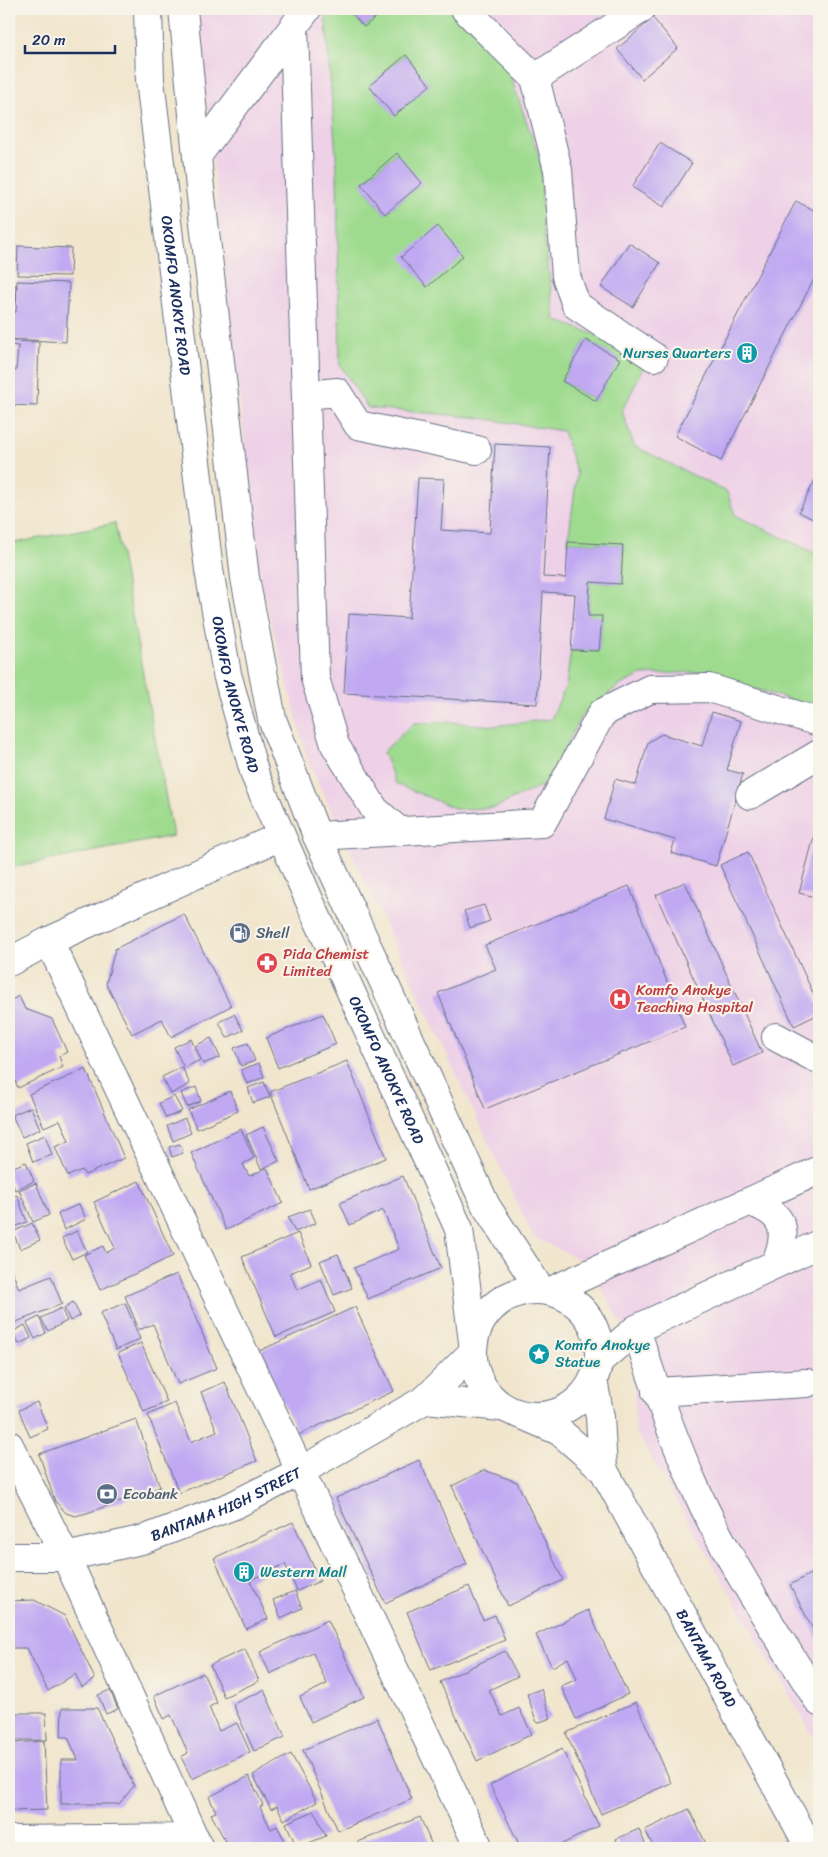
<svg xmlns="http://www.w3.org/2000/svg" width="828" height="1857" viewBox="0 0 828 1857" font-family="Sriracha,sans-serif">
<rect width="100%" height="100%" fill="#f7f3e8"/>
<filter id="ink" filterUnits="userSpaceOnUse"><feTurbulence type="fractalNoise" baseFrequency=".02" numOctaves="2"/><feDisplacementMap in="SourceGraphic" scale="10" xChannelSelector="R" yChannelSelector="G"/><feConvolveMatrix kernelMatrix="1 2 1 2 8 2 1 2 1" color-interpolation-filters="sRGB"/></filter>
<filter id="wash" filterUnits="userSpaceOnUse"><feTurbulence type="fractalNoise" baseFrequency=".0096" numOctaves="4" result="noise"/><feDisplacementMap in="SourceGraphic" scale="20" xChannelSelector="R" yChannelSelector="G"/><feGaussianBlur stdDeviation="1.12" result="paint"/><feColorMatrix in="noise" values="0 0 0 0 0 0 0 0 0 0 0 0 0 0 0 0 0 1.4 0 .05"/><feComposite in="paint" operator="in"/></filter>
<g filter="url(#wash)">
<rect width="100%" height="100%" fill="#f1e6cd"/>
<path fill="#eed0e7" d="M196,9h623v1737l-184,-316 -2,-85 -46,-82 -54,-26 -225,-476 -48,-180z"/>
<path fill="#9fdb8f" stroke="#5d8576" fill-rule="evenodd" d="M325,9h23l16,18 22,-18h68l53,58 34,95 2,66 12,92 50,18 39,29 -22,44 12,35 93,46 8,23 84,40v153l-122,-36 -56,3 -24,12 -36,29 -32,66 -55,26 -37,1 -61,-25 -13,-32 31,-29 34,-1 46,4 57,-7 15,-33 5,-36 28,1 3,-34 -14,-1 2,-34 31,2 2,-39 -55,-3 9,-68 -14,-43 -90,-14 -105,-9 -28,-43 -3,-196zM405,55l25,30 -36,30 -25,-29zM396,153l26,30 -37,31 -24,-30zM586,340l33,19 -23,42 -34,-20z
M115,523l58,313 -164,32v-324z"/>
<g id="blocks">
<path fill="#c0a9f2" d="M348,9h38l-22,18z
M653,18l25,30 -36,31 -25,-30z
M406,55l24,30 -36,31 -25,-30z
M660,143l32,20 -28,44 -32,-20z
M397,153l25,30 -37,31 -24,-30z
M796,201l23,12v56l-98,192 -46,-25z
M438,226l25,30 -36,31 -26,-30z
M629,243l31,20 -27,44 -32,-20z
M18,246l53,2 -1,28 -53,-1z
M17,281l52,2 -3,59 -57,-3v-27h7z
M9,285h7v16h-7z
M586,340l34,19 -24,42 -34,-20z
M9,341l30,1 -2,64 -28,-1v-35l7,1 2,-25 -9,-1z
M495,444l55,3 -7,130 23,1 2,-36 55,3 -2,39 -31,-2 -2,34h14l-3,35 -28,-1 4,-56 -32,-2 -6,112 -193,-11 5,-79 60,4 9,-140 26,1 -3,51 49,3z
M819,472v50l-20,-10z
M712,712l29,9 -14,49 16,4 -27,92 -45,-13 4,-13 -71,-21 11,-40 21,6 12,-43 14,-8 40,12z
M819,818v80l-20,-5z
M748,852l71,154v8l-25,12 -74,-161z
M685,882l77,171 -29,13 -77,-171z
M629,886l56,141 -200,82 -47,-116 58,-24 -11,-24z
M484,905l6,16 -20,7 -6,-17z
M184,914l47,92 -60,31 -9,-18 -30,15 -26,-50 9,-35z
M19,996l6,13 27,10 15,33 -8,4 4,11 -45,21 -9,-21v-66z
M234,1014l9,16 -16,8 -8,-16z
M323,1014l13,30 -58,24 -12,-30z
M211,1038l9,19 -17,7 -8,-18z
M191,1039l9,21 -16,8 -10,-21z
M248,1043l7,18 -14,5 -7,-18z
M347,1061l39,97 -77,31 -39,-97z
M259,1063l5,14 -17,7 -6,-14z
M182,1067l8,17 -19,10 -9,-17z
M86,1069l38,89 -39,17 -3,-5 -14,6 -13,-29 14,-6 -9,-21 -16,7 -15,-33z
M264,1082l6,15 -17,6 -5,-15z
M196,1087l5,14 -14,6 -6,-14z
M230,1091l8,20 -41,18 -9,-19z
M174,1096l8,15 -16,7 -7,-15z
M31,1107l9,22 -18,8 -10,-22z
M185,1118l6,15 -18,8 -6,-15z
M263,1127l16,34 -18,8 -15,-34z
M241,1129l13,29 -11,6 6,12 18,-8 16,35 -57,27 -35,-77z
M45,1135l7,20 -19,7 -7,-19z
M180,1144l3,9 -11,4 -3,-10z
M26,1162l8,19 -19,9 -6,-14v-7z
M403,1176l38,92 -73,31 -14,-31 45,-19 -16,-39 -33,15 -10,-22z
M139,1181l34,75 -73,34 -16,-35 19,-9 3,7 9,-5 -21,-46z
M36,1183l13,32 -16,7 -14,-32z
M17,1195l10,27 -18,7v-30z
M79,1204l7,15 -22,11 -6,-16z
M310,1209l6,14 -21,9 -7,-15z
M32,1223l8,17 -20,9 -7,-17z
M77,1231l10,21 -15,7 -10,-21z
M298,1233l13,31 -21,9 7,17 24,-11 14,33 -59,25 -34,-80z
M338,1254l14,34 -18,7 -14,-34z
M9,1263l10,26 32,-13 11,28 -53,21z
M177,1274l40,94 -39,16 -25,-60 -14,6 -14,-34z
M73,1302l7,14 -10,5 -6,-13z
M125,1303l15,36 -24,11 -16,-37z
M355,1307l39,84 -96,44 -39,-84z
M61,1308l6,13 -19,10 -7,-13z
M39,1317l7,16 -11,6 -8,-16z
M25,1325l6,13 -12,6 -7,-12z
M9,1329l7,17 -7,3z
M141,1343l26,59 -23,10 -26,-59z
M225,1382l32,79 -78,32 -31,-78 27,-12 16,39 26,-11 -16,-39z
M37,1402l11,27 -18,8 -11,-27z
M136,1419l24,68 -73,26 -12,3 -9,-3 -11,-12 -16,-47z
M419,1460l48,104 -82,39 -49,-105z
M484,1470l33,12 46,98 -55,26 -56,-120z
M293,1522l27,59 -23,10 -12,-27 -35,16 18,39 -22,10 -32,-71z
M819,1569v72l-29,-56z
M469,1586l14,34 12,-5 10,25 -74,30 -24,-58z
M295,1591l7,17 -21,10 -8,-18z
M34,1600l31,16 30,63 -13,8 -7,-13 -27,17 -21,-43h-18v-47z
M588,1610l40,84 -52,25 -15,-33 16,-7 -9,-21 -16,9 -16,-32z
M328,1620l36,77 -53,25 -11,-25 27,-13 -14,-31 -43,21 -10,-22z
M245,1649l14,32 -35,16 -14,-32z
M505,1651l13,25 -29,14 13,26 17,-8 13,26 -55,27 -37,-79z
M203,1673l14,30 -8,4 10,24 18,-8 13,29 -58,27 -11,-22 7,-4 -17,-38 -7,4 -10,-23z
M541,1689l10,29 -14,5 -10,-29z
M110,1690l8,19 -12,5 -8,-19z
M264,1690l21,47 -31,14 -21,-47z
M636,1702l35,81 -70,31 -35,-81z
M62,1708h35l37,78 -15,18h-58v-44h17l-10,-23h-7z
M9,1713h37l1,27h-38z
M377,1718l35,81 -74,32 -35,-81z
M44,1741l3,69 -38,1v-68z
M562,1749l37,77 -45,22h-33l-31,-63z
M291,1754l26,48 -33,18 -7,-14 -6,3 -18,-34z
M249,1776l14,29 -3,2 11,22 6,-3 12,22h-60l-18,-34 5,-2 -7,-15z
M689,1809l19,39h-54l-9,-18z
M314,1811l12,25 -29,12 -11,-25z
M420,1817l13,31h-72l-3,-6z
M639,1829l8,19h-27l-4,-9z"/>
</g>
</g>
<g filter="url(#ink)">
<use href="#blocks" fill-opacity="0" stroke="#666f85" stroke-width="1"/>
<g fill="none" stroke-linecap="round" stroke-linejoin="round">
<g stroke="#666f85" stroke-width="30">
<path id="minor" d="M465,9l70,69 23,92 8,106 10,29 78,52
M294,27l21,651 20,67 40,65 24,21
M535,78l106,-69
M197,156l110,-147
M306,395l31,-3 21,33 119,25
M750,795l69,-41
M317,836l225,-13 60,-110 48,-24 59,-1 110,34
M49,941l430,907
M9,962l40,-21 232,-105
M776,1037l43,23
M750,1202c36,12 39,30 25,62
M551,1291l268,-121
M636,1329c18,56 37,110 61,163 33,73 81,143 122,210
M599,1361l37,-32 183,-85
M656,1392l151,-9
M9,1445l57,112 133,291
M9,1840l186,-2"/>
</g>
<g stroke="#666f85" stroke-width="30">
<g id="major">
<path id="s1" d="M148,9l2,71 59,490 18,104 28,101 55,127 149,327 14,113"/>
<path d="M183,9l17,179 45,390 27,141 45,117 169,370 54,83"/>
<circle cx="536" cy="1353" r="63"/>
<path d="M593,1380l7,37 3,52"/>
<path d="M426,1399l75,8"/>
<path id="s2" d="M522,1415l37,16 44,38 207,379"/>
<path id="s3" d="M9,1557h57l79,-18 87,-33 69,-35 125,-72 46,-46"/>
</g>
</g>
<use href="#minor" stroke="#fff" stroke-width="28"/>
<use href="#major" stroke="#fff" stroke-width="28"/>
</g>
</g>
<defs>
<g id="building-disc" transform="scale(1.125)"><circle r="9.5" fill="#0f9aa8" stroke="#f7f3e8"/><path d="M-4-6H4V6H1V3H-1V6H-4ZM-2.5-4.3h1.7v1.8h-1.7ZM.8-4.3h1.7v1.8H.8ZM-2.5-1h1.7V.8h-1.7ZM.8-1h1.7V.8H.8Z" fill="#fff"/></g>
<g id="fuel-disc" transform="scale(1.125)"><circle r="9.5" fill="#5c6f8a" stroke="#f7f3e8"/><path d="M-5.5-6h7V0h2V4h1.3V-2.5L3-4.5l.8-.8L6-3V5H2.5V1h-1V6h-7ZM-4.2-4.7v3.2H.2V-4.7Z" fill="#fff"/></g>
<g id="pharmacy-disc" transform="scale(1.125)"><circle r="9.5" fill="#e0444e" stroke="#f7f3e8"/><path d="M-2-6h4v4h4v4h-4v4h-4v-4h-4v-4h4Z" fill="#fff"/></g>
<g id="hospital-disc" transform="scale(1.125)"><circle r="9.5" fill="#e0444e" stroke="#f7f3e8"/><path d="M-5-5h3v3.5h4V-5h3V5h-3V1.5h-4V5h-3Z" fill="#fff"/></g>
<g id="sight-disc" transform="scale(1.125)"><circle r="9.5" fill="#0f9aa8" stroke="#f7f3e8"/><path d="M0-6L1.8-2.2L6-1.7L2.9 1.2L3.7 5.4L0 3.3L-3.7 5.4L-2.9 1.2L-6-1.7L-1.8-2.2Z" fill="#fff"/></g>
<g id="bank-disc" transform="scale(1.125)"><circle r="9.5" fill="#5c6f8a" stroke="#f7f3e8"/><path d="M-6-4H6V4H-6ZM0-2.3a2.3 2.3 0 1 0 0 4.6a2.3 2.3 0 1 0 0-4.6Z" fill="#fff"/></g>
</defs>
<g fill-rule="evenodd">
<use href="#building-disc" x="747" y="353"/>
<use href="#fuel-disc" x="240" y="933"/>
<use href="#pharmacy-disc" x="267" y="963"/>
<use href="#hospital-disc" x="620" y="999"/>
<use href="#sight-disc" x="539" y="1354"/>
<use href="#bank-disc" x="107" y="1494"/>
<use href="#building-disc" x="244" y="1572"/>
</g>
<g text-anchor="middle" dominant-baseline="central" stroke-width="4.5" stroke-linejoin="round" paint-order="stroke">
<g font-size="15" fill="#1b2f5e" stroke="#f7f3e8">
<text stroke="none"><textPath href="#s1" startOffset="288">OKOMFO ANOKYE ROAD</textPath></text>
<text stroke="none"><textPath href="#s1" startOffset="692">OKOMFO ANOKYE ROAD</textPath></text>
<text stroke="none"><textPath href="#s1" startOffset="1098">OKOMFO ANOKYE ROAD</textPath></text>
<text stroke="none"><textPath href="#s3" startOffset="226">BANTAMA HIGH STREET</textPath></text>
<text stroke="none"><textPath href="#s2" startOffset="314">BANTAMA ROAD</textPath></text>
</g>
<g font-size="15" fill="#0d838f" stroke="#f7f3e8" text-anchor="start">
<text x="731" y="353" text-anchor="end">Nurses Quarters</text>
<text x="555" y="1345">Komfo Anokye<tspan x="555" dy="17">Statue</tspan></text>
<text x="260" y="1572">Western Mall</text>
</g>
<g font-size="15" fill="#4e5e75" stroke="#f7f3e8" text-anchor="start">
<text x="256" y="933">Shell</text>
<text x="123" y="1494">Ecobank</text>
</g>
<g font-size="15" fill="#be3a42" stroke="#f7f3e8" text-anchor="start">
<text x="283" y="954">Pida Chemist<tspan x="283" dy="17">Limited</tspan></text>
<text x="636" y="990">Komfo Anokye<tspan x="636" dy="17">Teaching Hospital</tspan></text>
</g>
</g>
<rect width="828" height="1857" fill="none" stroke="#f7f3e8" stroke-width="30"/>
<path d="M25 45v8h90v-8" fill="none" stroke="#1b2f5e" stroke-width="2.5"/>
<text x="32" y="45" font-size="15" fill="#1b2f5e" stroke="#f7f3e8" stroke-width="4" paint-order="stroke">20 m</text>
</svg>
